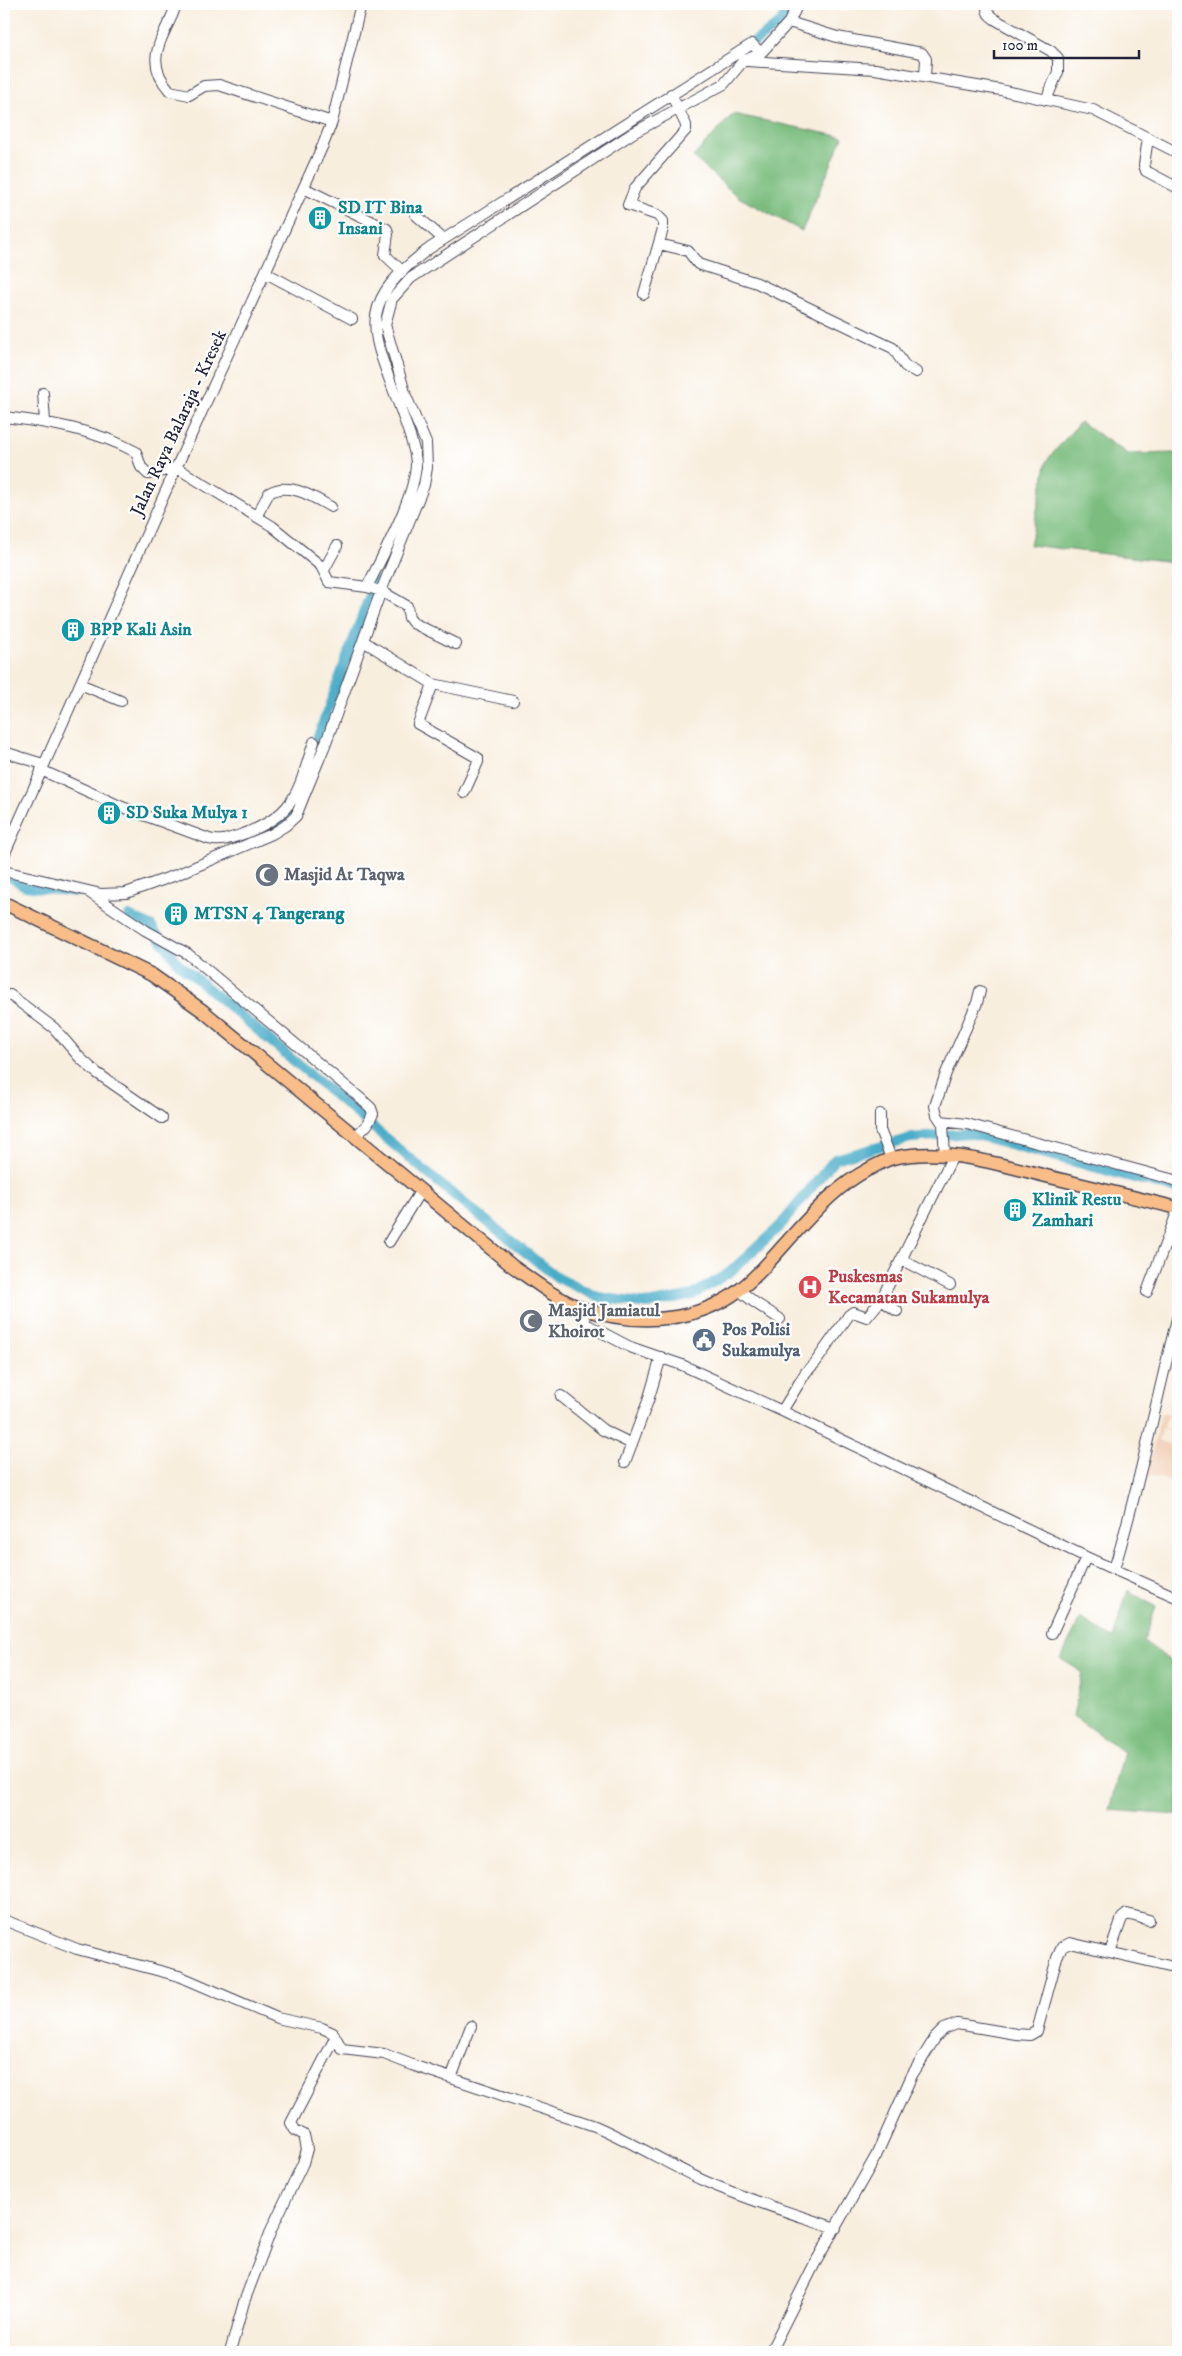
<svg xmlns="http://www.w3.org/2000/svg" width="1182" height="2356" viewBox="0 0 1182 2356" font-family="'IM FELL DW Pica',serif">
<rect width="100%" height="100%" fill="#fff"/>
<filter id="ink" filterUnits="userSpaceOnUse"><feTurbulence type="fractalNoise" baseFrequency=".02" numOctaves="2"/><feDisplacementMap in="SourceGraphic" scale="10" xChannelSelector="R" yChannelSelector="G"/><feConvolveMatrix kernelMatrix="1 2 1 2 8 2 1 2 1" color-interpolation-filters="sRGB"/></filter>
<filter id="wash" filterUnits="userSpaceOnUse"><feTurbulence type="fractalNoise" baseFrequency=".0096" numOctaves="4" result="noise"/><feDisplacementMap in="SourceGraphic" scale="20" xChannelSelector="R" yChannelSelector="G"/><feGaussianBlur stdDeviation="1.12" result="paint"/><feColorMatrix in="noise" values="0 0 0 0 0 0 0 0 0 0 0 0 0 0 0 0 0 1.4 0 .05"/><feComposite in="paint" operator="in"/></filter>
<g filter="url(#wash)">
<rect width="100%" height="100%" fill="#f8eede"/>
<path fill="#f3d4be" d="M1161,1413l17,4 -11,-1 -3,11 14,5 -16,-4 -4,13 20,5v36l-31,-7z"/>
<path fill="#7bbd7f" stroke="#4e705d" d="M733,114l110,23 -41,94 -64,-34 -45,-40z
M1080,422l48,32 50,-1v115l-14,-7 -134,-16 17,-85z
M1128,1590l28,17 -12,34 34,26v148l-69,-5 15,-58 -51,-36 9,-44 -21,-13 19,-41 33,20z"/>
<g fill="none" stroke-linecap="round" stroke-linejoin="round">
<path stroke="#49acc8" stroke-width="10" d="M746,48l35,-26 9,-18
M313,750l62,-169
M240,842c24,-10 45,-18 55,-43
M4,873l21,13 51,6
M129,916l22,10 28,38 266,224 113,90 40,19 50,7 45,-9 37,-23 50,-46 55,-67 76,-21 58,-5 209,57"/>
</g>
</g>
<g filter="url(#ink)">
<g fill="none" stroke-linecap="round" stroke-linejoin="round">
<g stroke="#424153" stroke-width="12">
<path id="minor" d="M175,4c0,7 -3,12 -6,18 -13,27 -21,44 1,69l19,4 15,-9 15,-1 113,37
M987,4c-1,9 2,11 9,16l55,31 7,7v14l-12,28
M789,22l9,-18
M747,61l128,8 126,21 92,20 85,43
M1148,138l-4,27 2,6 32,17
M304,188l83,41 1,5 -3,21 17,16
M415,214l28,25
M659,244l29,7 10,13 59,19 121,58 15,7 12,18 11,6
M266,273l86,46
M644,294l19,-65v-8l-6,-6 -29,-10 7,-17 51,-58v-5l-15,-31
M43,393l2,29
M4,417c44,5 92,13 132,35l5,15 7,7 29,-6 95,58 49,40 8,16 38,5 14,4 26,15 2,12 4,5 43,21
M257,515l12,-22c20,-12 44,4 62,14
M324,570l13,-24
M367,587c15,-30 49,-92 49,-124 -1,-15 -7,-30 -12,-44 -28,-82 -57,-110 26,-171l322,-204 9,9
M363,641l70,43 -15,40 60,34v4l-14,31
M80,684l41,17
M433,684l80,17
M4,752l39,12
M41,770l81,37 87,32c13,4 25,-2 37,-6 51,-20 52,-43 68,-91
M4,855l168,-378 151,-332 9,-23 29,-118
M4,871l97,23 25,-1 50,-18 96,-41 13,-8 11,-10 8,-20 21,-51 56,-154 43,-106 3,-17 -1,-25 -20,-47 -21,-71 7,-26 19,-21 222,-145 91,-49 19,-23 18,-8 28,-31 48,15 85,16 4,6 -1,18
M90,893l55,37 43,24 172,144 11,10 2,6 -6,11 -12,12
M10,995l44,33 27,31 16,14 65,45
M880,1114v16l11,28
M941,1121l26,3 211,57
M945,1155l-2,-31 -6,-9 -2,-9 11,-33 31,-70 3,-12
M389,1242l32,-52
M902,1260l48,25
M739,1290l15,12 26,17
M1147,1292l31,-82
M881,1300l16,11
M581,1308l5,16 44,23 52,18 100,46 304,146 92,41
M561,1396l42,34 29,14
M782,1411l24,-39 9,-9 34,-48 4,-3 14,5 14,-17 72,-144
M625,1462l23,-61 13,-44
M1114,1569c26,-84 42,-170 64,-254
M1052,1633l34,-76
M4,1920l73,29 102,27 98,42 45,10 11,5 9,16 42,5 31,12 180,60c37,16 71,37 107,54 43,19 89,33 134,48
M1110,1952l12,-34 5,-4 22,6
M451,2078l20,-52
M230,2352l14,-50 28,-74 31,-65 4,-14 -3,-14 -9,-5 -4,-7 44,-85
M770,2352l44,-87 62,-109 36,-81 23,-37 9,-9 13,-5 59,10 14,1 7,-4 20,-73 5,-11 8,-4 108,25"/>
</g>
<g stroke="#424153" stroke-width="15">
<path id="major" d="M4,903l148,72 51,36 308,254c21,15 45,34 70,43 49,17 106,16 150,-12 24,-16 43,-40 62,-61 24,-26 44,-49 76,-66 8,-4 16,-9 24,-11 51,-12 108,7 157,19 42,10 85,21 128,31"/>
</g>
<use href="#minor" stroke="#fff" stroke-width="10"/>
<use href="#major" stroke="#f8bd89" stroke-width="12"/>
</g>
</g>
<defs>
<g id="building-disc" transform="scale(1.25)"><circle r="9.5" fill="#0f9aa8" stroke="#fff"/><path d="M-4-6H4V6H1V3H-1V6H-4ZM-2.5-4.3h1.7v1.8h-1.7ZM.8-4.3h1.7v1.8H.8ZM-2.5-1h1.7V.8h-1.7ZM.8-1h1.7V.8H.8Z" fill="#fff"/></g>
<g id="mosque-disc" transform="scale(1.25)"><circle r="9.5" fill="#6b7280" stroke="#fff"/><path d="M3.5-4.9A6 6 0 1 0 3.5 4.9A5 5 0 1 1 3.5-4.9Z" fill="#fff"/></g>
<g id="hospital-disc" transform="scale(1.25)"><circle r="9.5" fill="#e0444e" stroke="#fff"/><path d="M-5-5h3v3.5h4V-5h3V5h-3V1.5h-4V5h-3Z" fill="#fff"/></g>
<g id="civic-disc" transform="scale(1.25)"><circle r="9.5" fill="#5c6f8a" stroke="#fff"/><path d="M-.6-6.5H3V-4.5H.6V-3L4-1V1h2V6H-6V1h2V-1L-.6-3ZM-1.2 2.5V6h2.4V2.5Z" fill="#fff"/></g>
</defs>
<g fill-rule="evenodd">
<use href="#building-disc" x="320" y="218"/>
<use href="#building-disc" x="73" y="630"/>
<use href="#building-disc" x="109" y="813"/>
<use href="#mosque-disc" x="267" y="875"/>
<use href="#building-disc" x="176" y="914"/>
<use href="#building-disc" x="1015" y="1210"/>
<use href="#hospital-disc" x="810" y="1287"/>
<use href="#mosque-disc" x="531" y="1321"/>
<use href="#civic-disc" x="704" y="1340"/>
</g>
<g text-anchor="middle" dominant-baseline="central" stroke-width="4.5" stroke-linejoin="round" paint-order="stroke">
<g font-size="18" font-weight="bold" fill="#0d838f" stroke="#fff" text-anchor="start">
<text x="338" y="208">SD IT Bina<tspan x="338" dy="21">Insani</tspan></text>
<text x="90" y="630">BPP Kali Asin</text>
<text x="126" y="813">SD Suka Mulya 1</text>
<text x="194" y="914">MTSN 4 Tangerang</text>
<text x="1032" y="1200">Klinik Restu<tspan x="1032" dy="21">Zamhari</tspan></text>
</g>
<g font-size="18" fill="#22223b" stroke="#fff">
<text transform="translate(179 423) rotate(-65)">Jalan Raya Balaraja - Kresek</text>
</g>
<g font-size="18" font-weight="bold" fill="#5b616d" stroke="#fff" text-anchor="start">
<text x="284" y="875">Masjid At Taqwa</text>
<text x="548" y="1311">Masjid Jamiatul<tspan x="548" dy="21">Khoirot</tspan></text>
</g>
<g font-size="18" font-weight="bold" fill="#be3a42" stroke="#fff" text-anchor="start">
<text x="828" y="1277">Puskesmas<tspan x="828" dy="21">Kecamatan Sukamulya</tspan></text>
</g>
<g font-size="18" font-weight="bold" fill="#4e5e75" stroke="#fff" text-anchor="start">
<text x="722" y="1330">Pos Polisi<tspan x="722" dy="21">Sukamulya</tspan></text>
</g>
</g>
<rect width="1182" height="2356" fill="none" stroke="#fff" stroke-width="20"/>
<path d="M994 50v8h145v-8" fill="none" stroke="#22223b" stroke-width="2.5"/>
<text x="1002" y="50" font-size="15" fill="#22223b" stroke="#ffffff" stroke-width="4" paint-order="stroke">100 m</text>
</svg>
